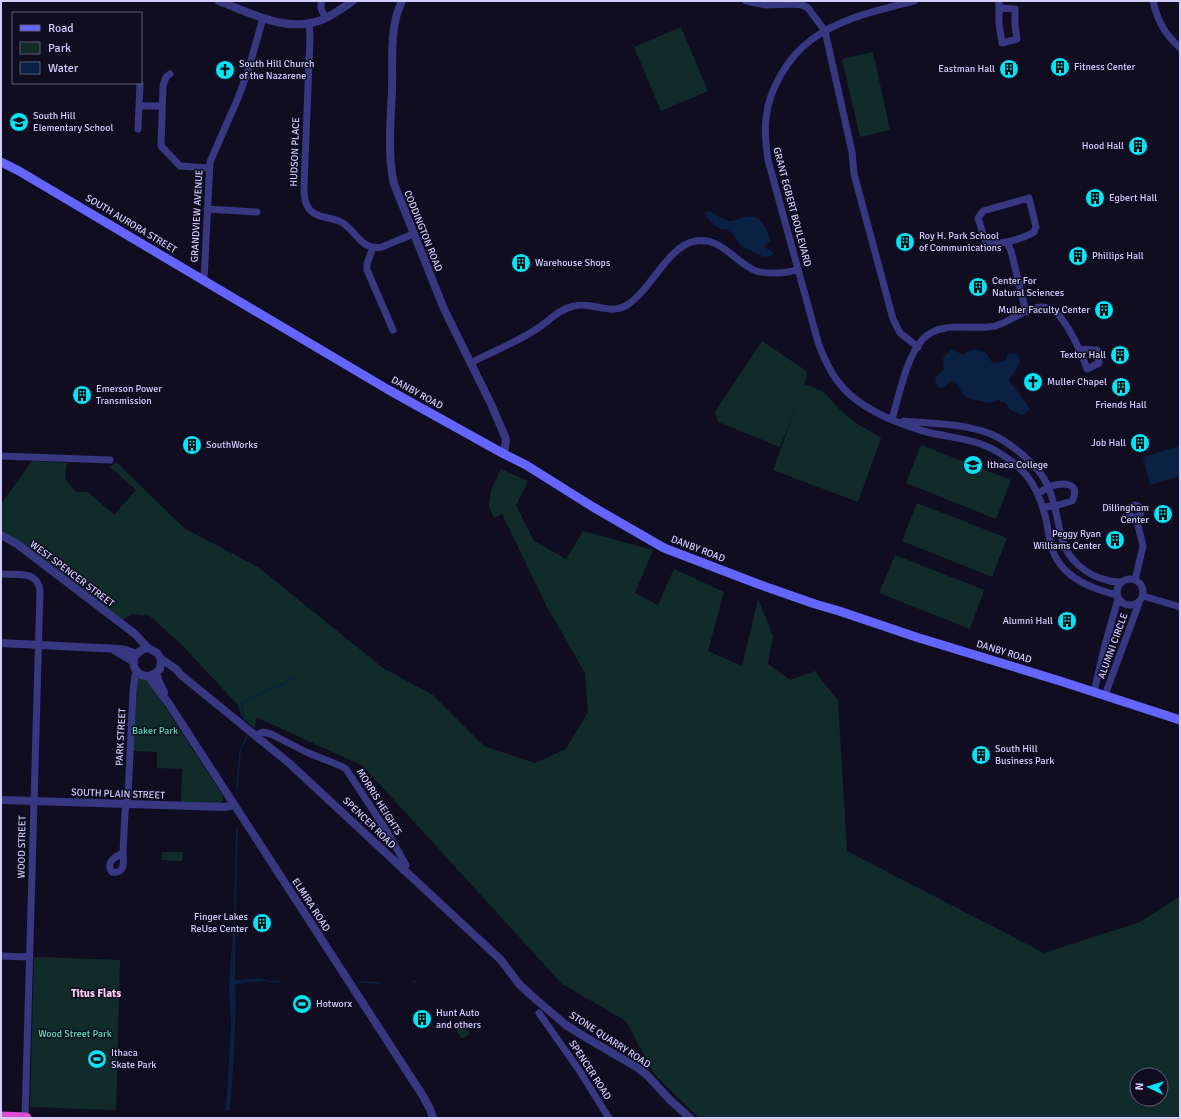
<svg xmlns="http://www.w3.org/2000/svg" width="1181" height="1119" viewBox="0 0 1181 1119" font-family="Signika,sans-serif">
<rect width="100%" height="100%" fill="#100d21"/>
<path fill="#102b2a" fill-rule="evenodd" d="M681,27l27,64 -47,20 -27,-64z
M873,52l17,78 -30,7 -18,-78z
M762,341l43,29 2,4 -3,12 3,-1 17,7 13,15 17,15 27,16 -23,64 -85,-32 24,-66 -17,43 -62,-25 -3,-10z
M921,445l90,35 -15,39 -90,-36z
M32,461l35,2 -2,15 11,14h12l26,23 22,-25 -26,-23 6,-5 68,66 74,39 125,101 50,27 51,51 51,17 31,-14 22,-37 -3,-39 -38,-66 -45,-93 -8,4 -5,-12 2,-16 10,-21 27,12 -12,24 18,36 32,18 17,-28 70,19 -18,43 23,12 16,-36 50,23 -16,59 34,15 16,-67 15,37 -5,28 22,16 25,-9 23,30 9,150 197,102 96,-31 40,-26v222h-481l-45,-44 -28,-53 -64,-37 -199,-218 -107,-49 -1,12 -13,-13 -5,-12 -57,-61 -30,-27 -17,-2 -11,6 -121,-91v-25zM1137,1075h24v24h-24z
M917,503l90,35 -15,39 -90,-36z
M895,555l89,35 -14,39 -91,-36z
M138,676l11,6 74,114v2l-1,4 -3,1 -38,-1 1,-33 -25,-1v-16l-24,-1 3,-62z
M162,852h21l-1,9 -20,-1z
M38,957l82,3 -4,150 -86,-3 4,-149z
M462,1023l8,11 -8,5 -7,-11z"/>
<path fill="#0b2143" d="M709,211c6,2 13,9 20,10 4,0 8,-2 12,-3 20,-6 25,8 30,24l-4,1 -3,4 8,4 1,3 -3,2 -6,1 -23,-11 -8,-12 -7,-5h-5l-7,-4 -10,-11 1,-2z
M952,349l11,6c9,-7 12,-6 22,-3l7,10 4,1 10,-3 1,-6 7,-1 6,5c-1,14 -10,15 -11,24l6,6 15,21 -8,6 -10,-4 -8,-9h-3l-3,-2 -9,3 -18,-4 -7,-3 -9,-15 -2,-1 -11,8 -5,-1 -2,-9 9,-9 -1,-11z
M1180,446v30l-30,9 -7,-28z
M235,905h1l-1,75c10,2 22,-5 32,1l-21,1 -12,3 2,13 -2,56 -4,55 -1,2 -4,-1 2,-16 4,-69 -2,-40z"/>
<g fill="none" stroke-linecap="round" stroke-linejoin="round">
<path stroke="#0b2143" stroke-width="1.5" d="M245,720c-2,-5 -5,-12 -2,-17 3,-5 33,-15 40,-19 4,-2 7,-5 11,-7
M237,789l3,-38 7,-15
M235,906l2,-78
M267,981l8,1 5,-1
M413,981l2,1
M359,982l21,1"/>
<path stroke="#383781" stroke-width="7" d="M321,1v7l4,10
M746,1l19,4 28,-1 9,1 6,3 17,23 27,121 2,22 39,145 7,14 18,14
M914,1c-35,9 -74,17 -103,39 -23,17 -42,49 -45,78 -2,14 0,28 2,42l50,182c14,41 33,60 72,77 12,5 25,10 37,13 20,5 41,6 59,14 10,4 20,11 29,18 19,15 27,37 32,60 2,13 4,29 13,40 13,18 37,26 57,31
M1153,1c5,21 11,32 27,47
M999,8l16,1v17l2,13 -15,4 -3,-19v-23
M309,23l1,14 -6,149c0,8 0,17 6,24 7,8 19,7 29,11 18,8 20,30 43,26l31,-13
M170,74l-4,3 -3,9 -2,60 19,20 29,2
M139,106h23
M138,129l2,-45
M1029,198l7,29 -2,5c-13,8 -30,11 -45,12l-4,-4 -7,-22 5,-7z
M207,209l50,3
M1007,242l4,9 15,61
M373,247l-6,17v6l26,60
M204,280l6,-118 28,-64 10,-27 15,-53
M470,363c22,-11 45,-20 65,-33 13,-8 24,-21 39,-24 18,-5 35,10 53,-1 24,-15 41,-59 68,-64 26,-5 40,22 61,30 7,2 14,2 21,2 8,0 14,-1 21,-4
M892,419c7,-23 14,-61 30,-79 19,-21 50,-9 73,-14 19,-5 41,-28 59,-15 13,9 28,43 33,58l12,-6 -2,-13 -17,-1
M904,421c29,3 59,2 87,13 20,9 46,30 56,50 8,17 10,36 15,55 5,20 25,37 45,41 4,2 10,2 15,2
M1,456l109,4
M1038,494c3,-2 7,-6 11,-7 13,-5 33,-5 23,14l-17,5 -12,1
M1129 511a6 6 0 1 1 12 0a6 6 0 1 1-12 0Z
M1,574c16,1 37,-4 39,17l-15,527
M1117 592a13 13 0 1 1 26 0a13 13 0 1 1-26 0Z
M1135,580l8,-34 -7,-29
M1143,596l37,11
M1094,692l11,-47 13,-46
M1105,695l34,-92
M256,735l7,-3 8,2 35,18 35,14 5,3 40,61 20,35 -3,5
M123,853l2,-41 3,-16 5,-105 2,-15 2,-5
M123,853c1,10 2,21 -11,19 -7,-10 3,-15 11,-19z
M1,956l28,1
M539,1013l40,57 30,48"/>
<path stroke="#383781" stroke-width="8" d="M219,1c34,13 69,33 105,18 10,-5 20,-12 29,-18
M402,1c-13,26 -9,59 -10,88 -1,31 -5,64 2,95l50,125 47,95 15,35 -2,15
M1,535l16,9 118,90 13,14
M1,643c39,2 79,4 118,6 6,0 12,4 18,5
M114,650l20,12
M161,659l-1,10c-21,22 -41,-15 -12,-21l9,5 4,6 15,10 5,6 108,88 212,197 18,24 14,13 33,28 19,12 53,31 9,7 23,25 20,18
M156,673l3,9 5,10
M148,676l21,28 254,392 7,13 3,9
M1,800l224,7 8,-2"/>
<path stroke="#6464ff" stroke-width="9" d="M1,162l18,9 368,218 117,65 22,11 67,42 71,41 94,36 57,20 24,7 77,26 144,44 120,39"/>
<path stroke="#dd4ed2" stroke-width="11" d="M1,1117l25,1"/>
</g>
<defs>
<g id="building-disc" transform="scale(1)"><circle r="9.5" fill="#00e6f8" stroke="#100d21"/><path d="M-4-6H4V6H1V3H-1V6H-4ZM-2.5-4.3h1.7v1.8h-1.7ZM.8-4.3h1.7v1.8H.8ZM-2.5-1h1.7V.8h-1.7ZM.8-1h1.7V.8H.8Z" fill="#111"/></g>
<g id="church-disc" transform="scale(1)"><circle r="9.5" fill="#00e6f8" stroke="#100d21"/><path d="M-1.2-6h2.4v3.5h3.3v2.4h-3.3V6h-2.4V-.1h-3.3v-2.4h3.3Z" fill="#111"/></g>
<g id="school-disc" transform="scale(1)"><circle r="9.5" fill="#00e6f8" stroke="#100d21"/><path d="M0-5L7-2L0 1L-7-2ZM-4 1L0 2.5L4 1V4Q0 6-4 4Z" fill="#111"/></g>
<g id="university-disc" transform="scale(1)"><circle r="9.5" fill="#00e6f8" stroke="#100d21"/><path d="M0-5L7-2L0 1L-7-2ZM-4 1L0 2.5L4 1V4Q0 6-4 4Z" fill="#111"/></g>
<g id="stadium-disc" transform="scale(1)"><circle r="9.5" fill="#00e6f8" stroke="#100d21"/><path d="M0-5a6.5 5 0 1 0 0 10a6.5 5 0 1 0 0-10ZM-3.5-1.8h7v3.6h-7Z" fill="#111"/></g>
</defs>
<g fill-rule="evenodd">
<use href="#building-disc" x="1060" y="67"/>
<use href="#building-disc" x="1009" y="69"/>
<use href="#church-disc" x="225" y="70"/>
<use href="#school-disc" x="19" y="122"/>
<use href="#building-disc" x="1138" y="146"/>
<use href="#building-disc" x="1095" y="198"/>
<use href="#building-disc" x="905" y="242"/>
<use href="#building-disc" x="1078" y="256"/>
<use href="#building-disc" x="521" y="263"/>
<use href="#building-disc" x="978" y="287"/>
<use href="#building-disc" x="1104" y="310"/>
<use href="#building-disc" x="1120" y="355"/>
<use href="#church-disc" x="1033" y="382"/>
<use href="#building-disc" x="1121" y="387"/>
<use href="#building-disc" x="82" y="395"/>
<use href="#building-disc" x="1140" y="443"/>
<use href="#building-disc" x="192" y="445"/>
<use href="#university-disc" x="973" y="465"/>
<use href="#building-disc" x="1163" y="514"/>
<use href="#building-disc" x="1115" y="540"/>
<use href="#building-disc" x="1067" y="621"/>
<use href="#building-disc" x="981" y="755"/>
<use href="#building-disc" x="262" y="923"/>
<use href="#stadium-disc" x="302" y="1004"/>
<use href="#building-disc" x="422" y="1019"/>
<use href="#stadium-disc" x="97" y="1059"/>
</g>
<g text-anchor="middle" dominant-baseline="central" stroke-width="3" stroke-linejoin="round" paint-order="stroke">
<g font-size="10" fill="#d2cdff" stroke="#100d21" text-anchor="start">
<text x="239" y="64">South Hill Church<tspan x="239" dy="12">of the Nazarene</tspan></text>
<text x="1074" y="67">Fitness Center</text>
<text x="995" y="69" text-anchor="end">Eastman Hall</text>
<text x="33" y="116">South Hill<tspan x="33" dy="12">Elementary School</tspan></text>
<text x="1124" y="146" text-anchor="end">Hood Hall</text>
<text x="1109" y="198">Egbert Hall</text>
<text x="919" y="236">Roy H. Park School<tspan x="919" dy="12">of Communications</tspan></text>
<text x="1092" y="256">Phillips Hall</text>
<text x="535" y="263">Warehouse Shops</text>
<text x="992" y="281">Center For<tspan x="992" dy="12">Natural Sciences</tspan></text>
<text x="1090" y="310" text-anchor="end">Muller Faculty Center</text>
<text x="1106" y="355" text-anchor="end">Textor Hall</text>
<text x="1047" y="382">Muller Chapel</text>
<text x="96" y="389">Emerson Power<tspan x="96" dy="12">Transmission</tspan></text>
<text x="1121" y="405" text-anchor="middle">Friends Hall</text>
<text x="1126" y="443" text-anchor="end">Job Hall</text>
<text x="206" y="445">SouthWorks</text>
<text x="987" y="465">Ithaca College</text>
<text x="1149" y="508" text-anchor="end">Dillingham<tspan x="1149" dy="12">Center</tspan></text>
<text x="1101" y="534" text-anchor="end">Peggy Ryan<tspan x="1101" dy="12">Williams Center</tspan></text>
<text x="1053" y="621" text-anchor="end">Alumni Hall</text>
<text x="995" y="749">South Hill<tspan x="995" dy="12">Business Park</tspan></text>
<text x="248" y="917" text-anchor="end">Finger Lakes<tspan x="248" dy="12">ReUse Center</tspan></text>
<text x="316" y="1004">Hotworx</text>
<text x="436" y="1013">Hunt Auto<tspan x="436" dy="12">and others</tspan></text>
<text x="111" y="1053">Ithaca<tspan x="111" dy="12">Skate Park</tspan></text>
</g>
<g font-size="10" fill="#d2cdff" stroke="#100d21">
<text transform="translate(295 152) rotate(-88)">HUDSON PLACE</text>
<text transform="translate(792 207) rotate(75)">GRANT EGBERT BOULEVARD</text>
<text transform="translate(197 216) rotate(-87)">GRANDVIEW AVENUE</text>
<text transform="translate(131 224) rotate(31)">SOUTH AURORA STREET</text>
<text transform="translate(423 231) rotate(68)">CODDINGTON ROAD</text>
<text transform="translate(417 393) rotate(29)">DANBY ROAD</text>
<text transform="translate(698 549) rotate(21)">DANBY ROAD</text>
<text transform="translate(72 574) rotate(37)">WEST SPENCER STREET</text>
<text transform="translate(1113 646) rotate(-70)">ALUMNI CIRCLE</text>
<text transform="translate(1004 652) rotate(17)">DANBY ROAD</text>
<text transform="translate(121 737) rotate(-87)">PARK STREET</text>
<text transform="translate(118 794) rotate(2)">SOUTH PLAIN STREET</text>
<text transform="translate(379 802) rotate(58)">MORRIS HEIGHTS</text>
<text transform="translate(369 823) rotate(44)">SPENCER ROAD</text>
<text transform="translate(22 847) rotate(-89)">WOOD STREET</text>
<text transform="translate(311 905) rotate(57)">ELMIRA ROAD</text>
<text transform="translate(610 1040) rotate(33)">STONE QUARRY ROAD</text>
<text transform="translate(590 1070) rotate(57)">SPENCER ROAD</text>
</g>
<g font-size="10" fill="#58e0bb" stroke="#100d21">
<text x="155" y="731">Baker Park</text>
<text x="75" y="1034">Wood Street Park</text>
</g>
<g font-size="11" font-weight="bold" fill="#ffcfef" stroke="#100d21">
<text x="96" y="993">Titus Flats</text>
</g>
</g>
<rect width="1181" height="1119" fill="none" stroke="#d2cdff" stroke-width="4"/>
<rect x="12" y="12" width="130" height="72" fill="#100d21" stroke="#5e5a7a"/>
<rect x="20" y="25" width="20" height="6" fill="#6464ff" stroke="#5e5a7a"/>
<text x="48" y="32" font-size="12" fill="#d2cdff">Road</text>
<rect x="20" y="42" width="20" height="12" fill="#102b2a" stroke="#5e5a7a"/>
<text x="48" y="52" font-size="12" fill="#d2cdff">Park</text>
<rect x="20" y="62" width="20" height="12" fill="#0b2143" stroke="#5e5a7a"/>
<text x="48" y="72" font-size="12" fill="#d2cdff">Water</text>
<g transform="translate(1149 1087) rotate(274)"><circle r="19" fill="#100d21" stroke="#5e5a7a"/>
<path d="M0-3L7 15L0 10L-7 15Z" fill="#00e6f8"/>
<text y="-6" font-size="11" font-weight="bold" text-anchor="middle" fill="#d2cdff">N</text>
</g>
</svg>
